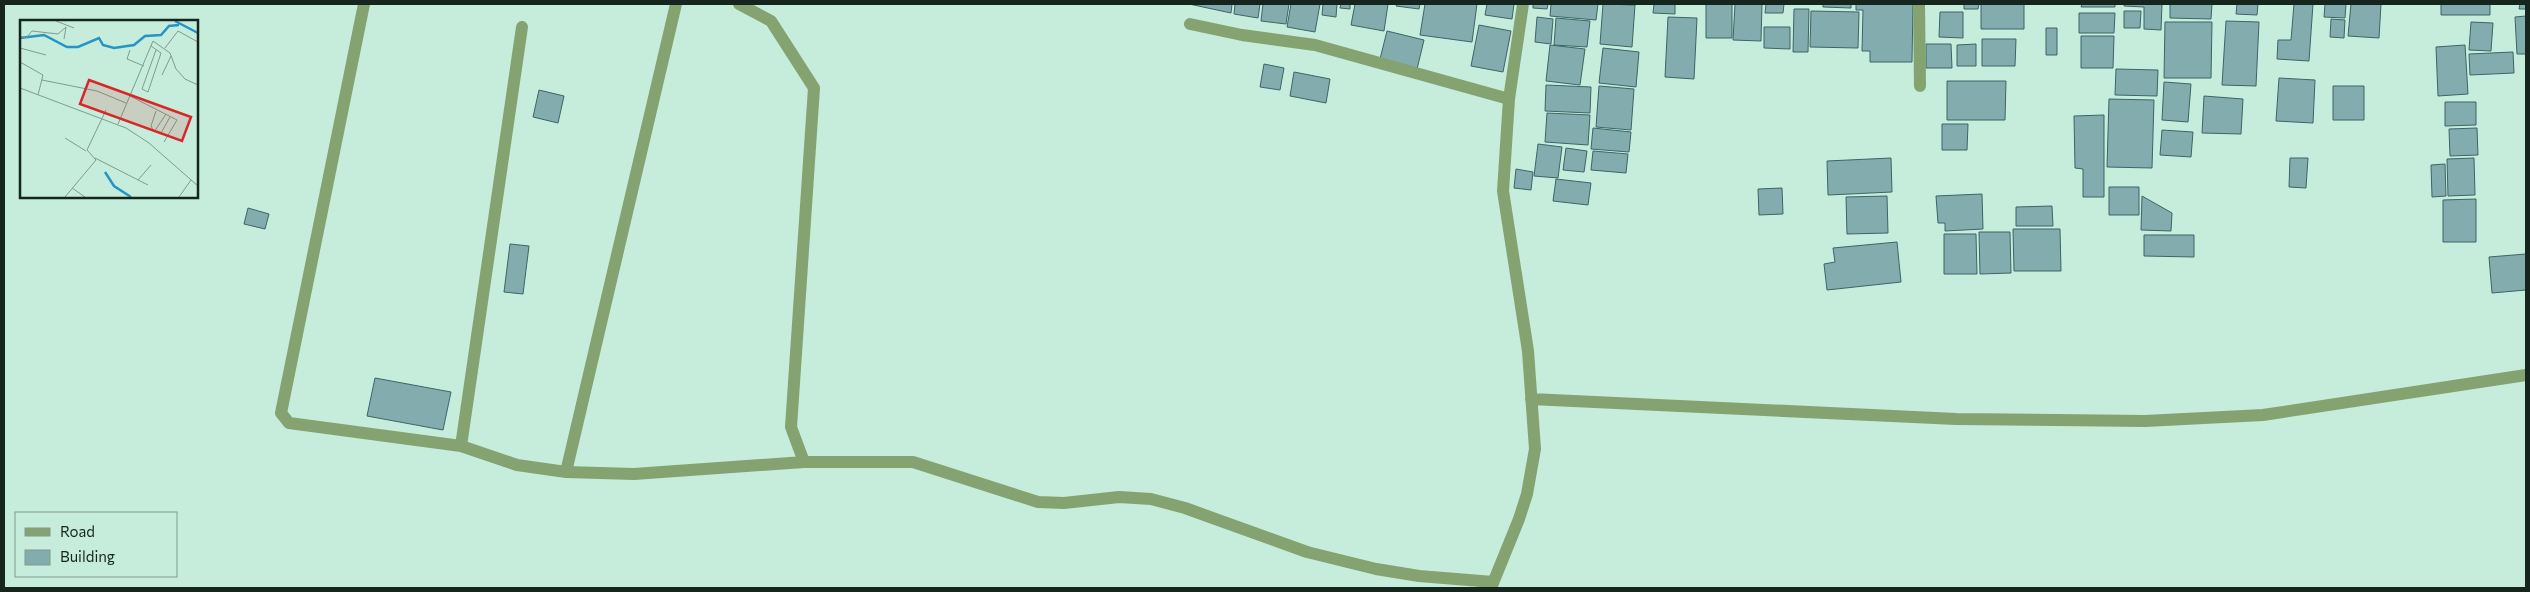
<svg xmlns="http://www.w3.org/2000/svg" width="2530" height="592" viewBox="0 0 2530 592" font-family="Commissioner,sans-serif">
<rect width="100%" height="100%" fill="#c6ecdb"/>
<path fill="#82acae" stroke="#3d6567" d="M1189,4h43l-1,9z
M1235,4h25l-2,14 -24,-4z
M1263,4h26l-3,20 -25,-3z
M1291,4h29l-5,28 -28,-5z
M1323,4h14l-1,13 -14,-2z
M1341,4h9v5l-10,-1z
M1355,4h33l-4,27 -33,-6z
M1397,4h23l-1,5 -23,-3z
M1425,4h52l-5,38 -52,-7z
M1487,4h27l-2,15 -27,-4z
M1533,4h15l-1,5 -14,-1z
M1551,4h47l-2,16 -46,-4z
M1603,4l32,1 -3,42 -32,-3z
M1654,4h21v10l-22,-1z
M1706,4h26v34h-26z
M1735,4h27l-1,37 -28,-1z
M1766,4h18l-1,9h-18z
M1823,4h28v4l-28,-1z
M1856,4h57l-1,58h-42v-11h-8l1,-41h-7z
M1964,4h15l-1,5h-14z
M1981,4h43v25h-43z
M2082,4h33v3h-34z
M2124,4h38l-1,26 -17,-1v-22l-20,-1z
M2170,4h42l-1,15 -41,-1z
M2237,4h21l-1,11 -21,-1z
M2294,4h19l-4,57 -32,-2 1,-19h13z
M2325,4h21l-1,14 -21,-1z
M2351,4h30l-2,34 -31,-2z
M2441,4h49v11h-49z
M2520,4h6v5h-7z
M1794,9h15l-1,43h-15z
M1811,11l48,1 -1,36 -48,-1z
M2124,11h17l-1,17h-16z
M1940,12h23v26l-24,-1z
M2079,13h36l-1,20h-35z
M2526,16v38h-9l-2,-37z
M1537,17l16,2 -2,25 -16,-2z
M1668,17l29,1 -3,61 -29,-2z
M1556,18l34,3 -3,26 -33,-2z
M2331,19l14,1 -1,18 -14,-1z
M2226,21l33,1 -3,64 -34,-1z
M2165,22h47l-1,56h-47z
M2471,22l22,1 -2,28 -22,-1z
M1479,25l32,6 -8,41 -32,-6z
M1764,27h26v22l-26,-1z
M2046,28h11v27h-11z
M1387,31l37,9 -7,29 -37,-10z
M2081,36h33l-1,32h-32z
M1982,39h34l-1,27h-33z
M1926,44h25l1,24h-26z
M1976,44v22h-19v-21z
M1550,45l35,4 -5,36 -34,-4z
M2465,45l3,49 -30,2 -2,-49z
M1603,48l36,4 -3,35 -37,-4z
M2513,52l1,21 -44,2 -1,-21z
M1264,64l20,4 -4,22 -20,-3z
M2116,69l42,1 -1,26 -42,-1z
M1294,72l36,7 -4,24 -36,-7z
M2279,78l36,2 -2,43 -37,-2z
M1947,81h59l-1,39h-58z
M2164,82l27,2 -3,38 -26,-2z
M1546,85l45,2 -1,26 -45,-2z
M1599,86l35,3 -3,41 -35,-3z
M2333,86h31v34h-31z
M539,90l25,6 -6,27 -25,-6z
M2204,96l39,3 -2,35 -39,-1z
M2109,99l45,1 -2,68 -45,-1z
M2445,102h31v23l-31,1z
M1547,113l43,2 -2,30 -43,-3z
M2104,115v82h-21v-28l-8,-1 -1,-52z
M1942,124h26l-1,26h-25z
M1593,128l38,4 -2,20 -38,-3z
M2477,128l1,27 -28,1 -1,-27z
M2162,130l31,2 -2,25 -31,-2z
M1538,144l24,3 -4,31 -24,-2z
M1566,148l21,3 -3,21 -21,-2z
M1593,151l35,3 -2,19 -35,-3z
M1891,158l1,34 -64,3 -1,-34z
M2290,158h18l-2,30 -17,-1z
M2474,158l1,37 -27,1 -1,-37z
M2445,164l1,32 -14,1 -1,-32z
M1516,169l17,3 -2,18 -17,-2z
M1556,179l35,4 -3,22 -35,-4z
M2109,187h30v28h-30z
M1782,188l1,26 -24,1 -1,-26z
M1982,194l1,35 -38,2v-8h-7l-2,-27z
M1887,196l1,37 -41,1 -1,-37z
M2142,196l30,17 -1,18 -30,-1z
M2476,199v43h-33v-42z
M2052,206l1,20h-37v-19z
M248,208l21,6 -4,15 -21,-5z
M2013,229h47l1,42h-47z
M1979,232h31l1,41 -31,1z
M1944,234h32l1,40h-33z
M2144,235h50v22l-50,-1z
M1897,242l4,40 -74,8 -3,-26 11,-2 -2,-14z
M510,244l19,2 -6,48 -19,-2z
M2526,254v36l-34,3 -3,-36z
M375,378l76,14 -8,38 -76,-14z"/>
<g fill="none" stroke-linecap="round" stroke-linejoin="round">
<path stroke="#84a370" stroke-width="12" d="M364,4l-83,409 8,10 172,23 56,19 49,7 68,2 170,-12h109l125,40 26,1 55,-6 32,2 34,9 122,44 69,17 43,7 74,6
M739,4l32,17 43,67 -23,339 13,35
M1919,4l1,82
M1190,24l52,11 73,10 194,54
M1531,399l425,20 189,2 118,-6 263,-40
M461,446l61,-419
M566,472l110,-468
M1491,588l28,-69 8,-25 8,-45 -7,-98 -25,-160 6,-92 14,-95"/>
</g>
<g transform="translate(20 20)">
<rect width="178" height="178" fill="#c6ecdb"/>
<path fill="none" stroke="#2594c6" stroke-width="2.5" d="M155,1l23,12M0,18l24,-3 23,12h11l21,-9 4,7 11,3 20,-3 11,-9 16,-1 8,-9 10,-1M85,152l9,14 17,11"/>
<path fill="none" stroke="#809c90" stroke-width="1" d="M36,1l18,7M0,16l6,2 6,-7 26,3 8,-7 -2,12M131,26l10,7 -13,39 -6,-3 14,-39M0,28l26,7M145,28l13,-17 20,11M110,30l-3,9 17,7M0,42l23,13 -5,20M142,55l9,-19M22,60l55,11 29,12M0,68l106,40 23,15 49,43M110,76l47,24 -13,22M136,91l-5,15 3,6 12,-18M98,104l35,-83 17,12 6,16 9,10 13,6M141,113l9,-16M45,118l21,13M75,138l53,27M118,160l13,-15M52,168l13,9M45,177l31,-37 -9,-10 19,-40M159,177l12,-17"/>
<path fill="#d62828" fill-opacity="0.15" stroke="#d62828" stroke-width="2.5" d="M69,60l102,37 -9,24 -102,-37z"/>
<rect width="178" height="178" fill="none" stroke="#17251f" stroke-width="2.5"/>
</g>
<rect width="2530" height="592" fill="none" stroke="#17251f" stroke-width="10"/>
<rect x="15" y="512" width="162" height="65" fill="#c6ecdb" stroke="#809c90"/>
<rect x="25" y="528" width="25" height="8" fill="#84a370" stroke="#809c90"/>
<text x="60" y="537" font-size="15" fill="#17251f">Road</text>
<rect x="25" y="550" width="25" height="15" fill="#82acae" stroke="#809c90"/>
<text x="60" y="562" font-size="15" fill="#17251f">Building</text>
</svg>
